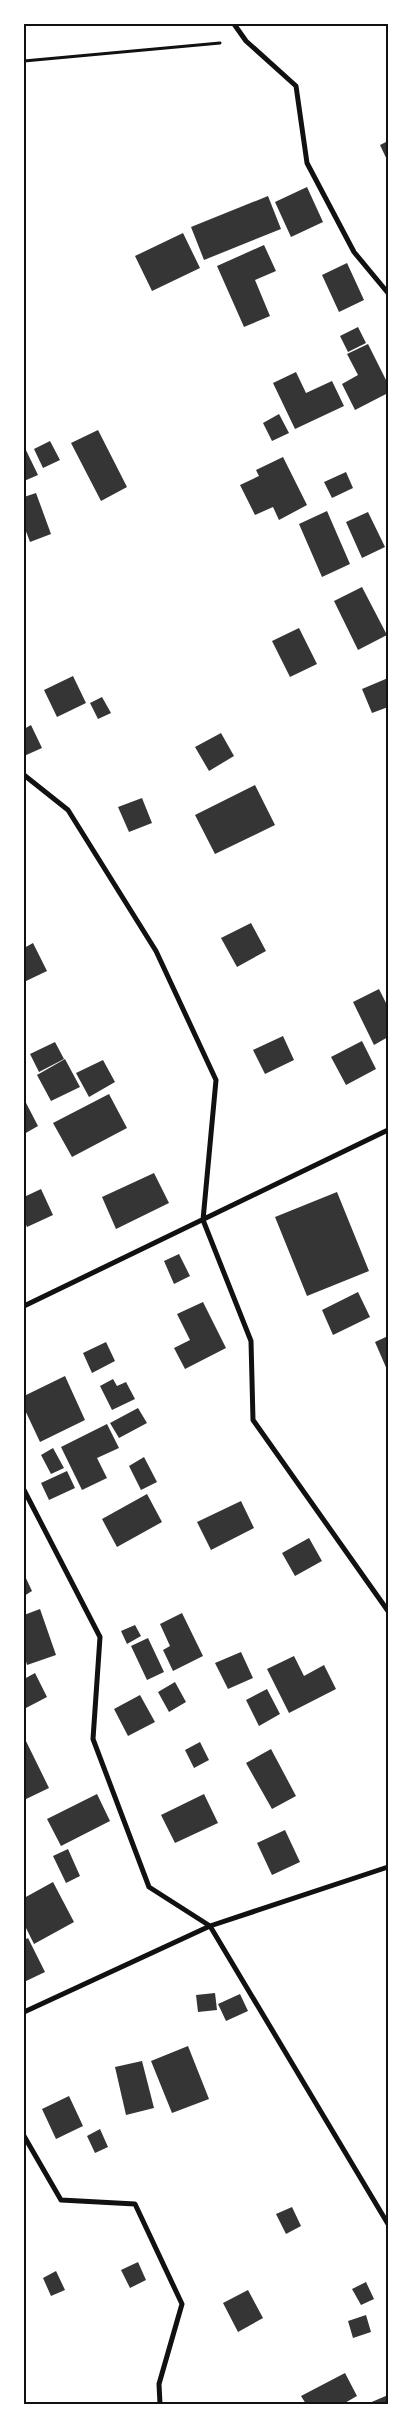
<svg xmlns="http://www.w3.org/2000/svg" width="412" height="2428" viewBox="0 0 412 2428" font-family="'Titillium Web',sans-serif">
<rect width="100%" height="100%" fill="#fff"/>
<path fill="#353535" d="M388,141v21l-8,-17z
M307,187l16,35 -32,15 -16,-35z
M268,196l13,33 -77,31 -13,-33z
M183,233l17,35 -48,23 -17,-35z
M264,245l12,26 -21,9 15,36 -26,11 -27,-61z
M347,263l17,37 -25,12 -17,-37z
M358,327l8,16 -18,9 -8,-16z
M368,344l20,40v9l-33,17 -13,-26 16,-9 -11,-21z
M296,372l10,21 26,-12 12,25 -49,23 -22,-46z
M279,414l10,19 -17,8 -9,-18z
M98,430l29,57 -26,14 -30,-58z
M50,441l10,19 -17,8 -9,-19z
M24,446l14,29 -14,6z
M283,457l24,48 -28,15 -6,-13 -18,8 -15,-30 19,-9 -3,-6z
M346,472l7,16 -21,10 -8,-16z
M36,493l15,41 -21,8 -6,-16v-29z
M327,511l23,53 -28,13 -23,-53z
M368,512l17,35 -23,11 -16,-36z
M362,587l25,48 -29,15 -24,-49z
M299,628l18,36 -27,13 -18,-36z
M73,676l13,27 -29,14 -13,-27z
M388,678v29l-16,6 -10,-24z
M102,697l9,16 -13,6 -8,-16z
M31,725l11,23 -18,8v-27z
M221,733l13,23 -25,15 -14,-24z
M255,785l20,40 -60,29 -20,-39z
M142,798l10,25 -23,9 -11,-25z
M251,923l15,28 -29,16 -16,-29z
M33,943l14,28 -23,11v-34z
M379,989l9,18v30l-14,8 -21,-43z
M283,1036l11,24 -29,14 -12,-24z
M362,1041l14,28 -30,16 -15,-28z
M55,1042l9,17 -25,13 -9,-18z
M65,1059l15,28 -29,14 -14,-26z
M103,1060l12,22 -26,15 -13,-24z
M109,1094l18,34 -55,29 -19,-34z
M24,1099l14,27 -14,8z
M154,1173l15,30 -53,26 -14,-32z
M41,1189l12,26 -26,12 -3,-7v-23z
M337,1192l32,79 -62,25 -32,-79z
M179,1254l11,22 -16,8 -10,-23z
M358,1292l12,25 -37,18 -11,-25z
M203,1302l23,46 -41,21 -11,-21 16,-8 -13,-26z
M388,1336v36l-13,-30z
M106,1342l9,19 -23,12 -9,-20z
M65,1376l20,44 -45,22 -16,-34v-12z
M113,1379l4,7 9,-4 9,17 -23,11 -12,-24z
M138,1408l9,15 -28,15 -9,-15z
M107,1424l12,24 -22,10 10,20 -25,12 -21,-43z
M53,1448l11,20 -13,6 -10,-19z
M144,1457l13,25 -16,8 -12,-24z
M67,1471l8,17 -26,12 -8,-17z
M147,1494l15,28 -45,25 -15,-28z
M241,1501l13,27 -43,22 -14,-28z
M309,1538l13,23 -27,15 -13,-23z
M24,1574l8,17 -8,5z
M40,1609l16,46 -29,10 -3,-11v-39z
M182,1613l21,43 -30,15 -10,-21 7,-4 -10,-22z
M135,1625l6,11 -14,8 -6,-13z
M148,1638l16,34 -17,8 -16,-34z
M241,1652l12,26 -25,11 -13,-26z
M294,1656l10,20 20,-11 12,24 -47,24 -22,-44z
M35,1673l12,24 -23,12v-30z
M175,1682l11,20 -17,10 -11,-20z
M267,1689l13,25 -21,12 -13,-26z
M140,1695l15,27 -27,14 -14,-27z
M24,1737l25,51 -25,12z
M200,1742l9,18 -15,8 -9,-18z
M271,1749l25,47 -24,13 -26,-46z
M97,1794l13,27 -49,25 -14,-27z
M204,1794l14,29 -43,20 -14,-28z
M285,1830l15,32 -28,13 -15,-32z
M68,1849l12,27 -14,7 -13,-27z
M53,1882l21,40 -40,22 -10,-20v-26z
M28,1938l17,34 -21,10v-42z
M215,1993l2,17 -19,2 -2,-17z
M240,1994l8,17 -22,10 -8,-17z
M188,2046l21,53 -37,14 -21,-52z
M142,2061l12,47 -28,7 -11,-48z
M69,2096l14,30 -27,13 -14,-30z
M100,2129l8,18 -13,6 -8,-17z
M292,2207l9,19 -15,8 -10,-20z
M138,2262l8,18 -16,8 -9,-18z
M56,2271l9,19 -14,6 -8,-18z
M366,2282l8,17 -13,6 -9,-16z
M248,2290l15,28 -25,14 -15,-29z
M366,2315l5,17 -18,6 -5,-17z
M345,2373l12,23 -14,8h-37l-5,-8z
M388,2395v9h-21z"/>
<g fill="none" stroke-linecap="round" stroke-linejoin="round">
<path stroke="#111" stroke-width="3" d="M24,61l196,-18"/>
<path stroke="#111" stroke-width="5" d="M234,24l12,17 50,45 11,77 47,89 34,41
M24,775l44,35 88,141 60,129 -13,140 48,121 2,79 135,191
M24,1306l364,-176
M24,1490l76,147 -7,102 56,148 61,39 178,298
M24,2012l186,-86 178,-59
M24,2136l37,64 74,4 47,100 -23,80 1,20"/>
</g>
<rect width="412" height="2428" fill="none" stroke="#ffffff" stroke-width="50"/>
<rect x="25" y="25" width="362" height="2378" fill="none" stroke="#111" stroke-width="2"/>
</svg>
